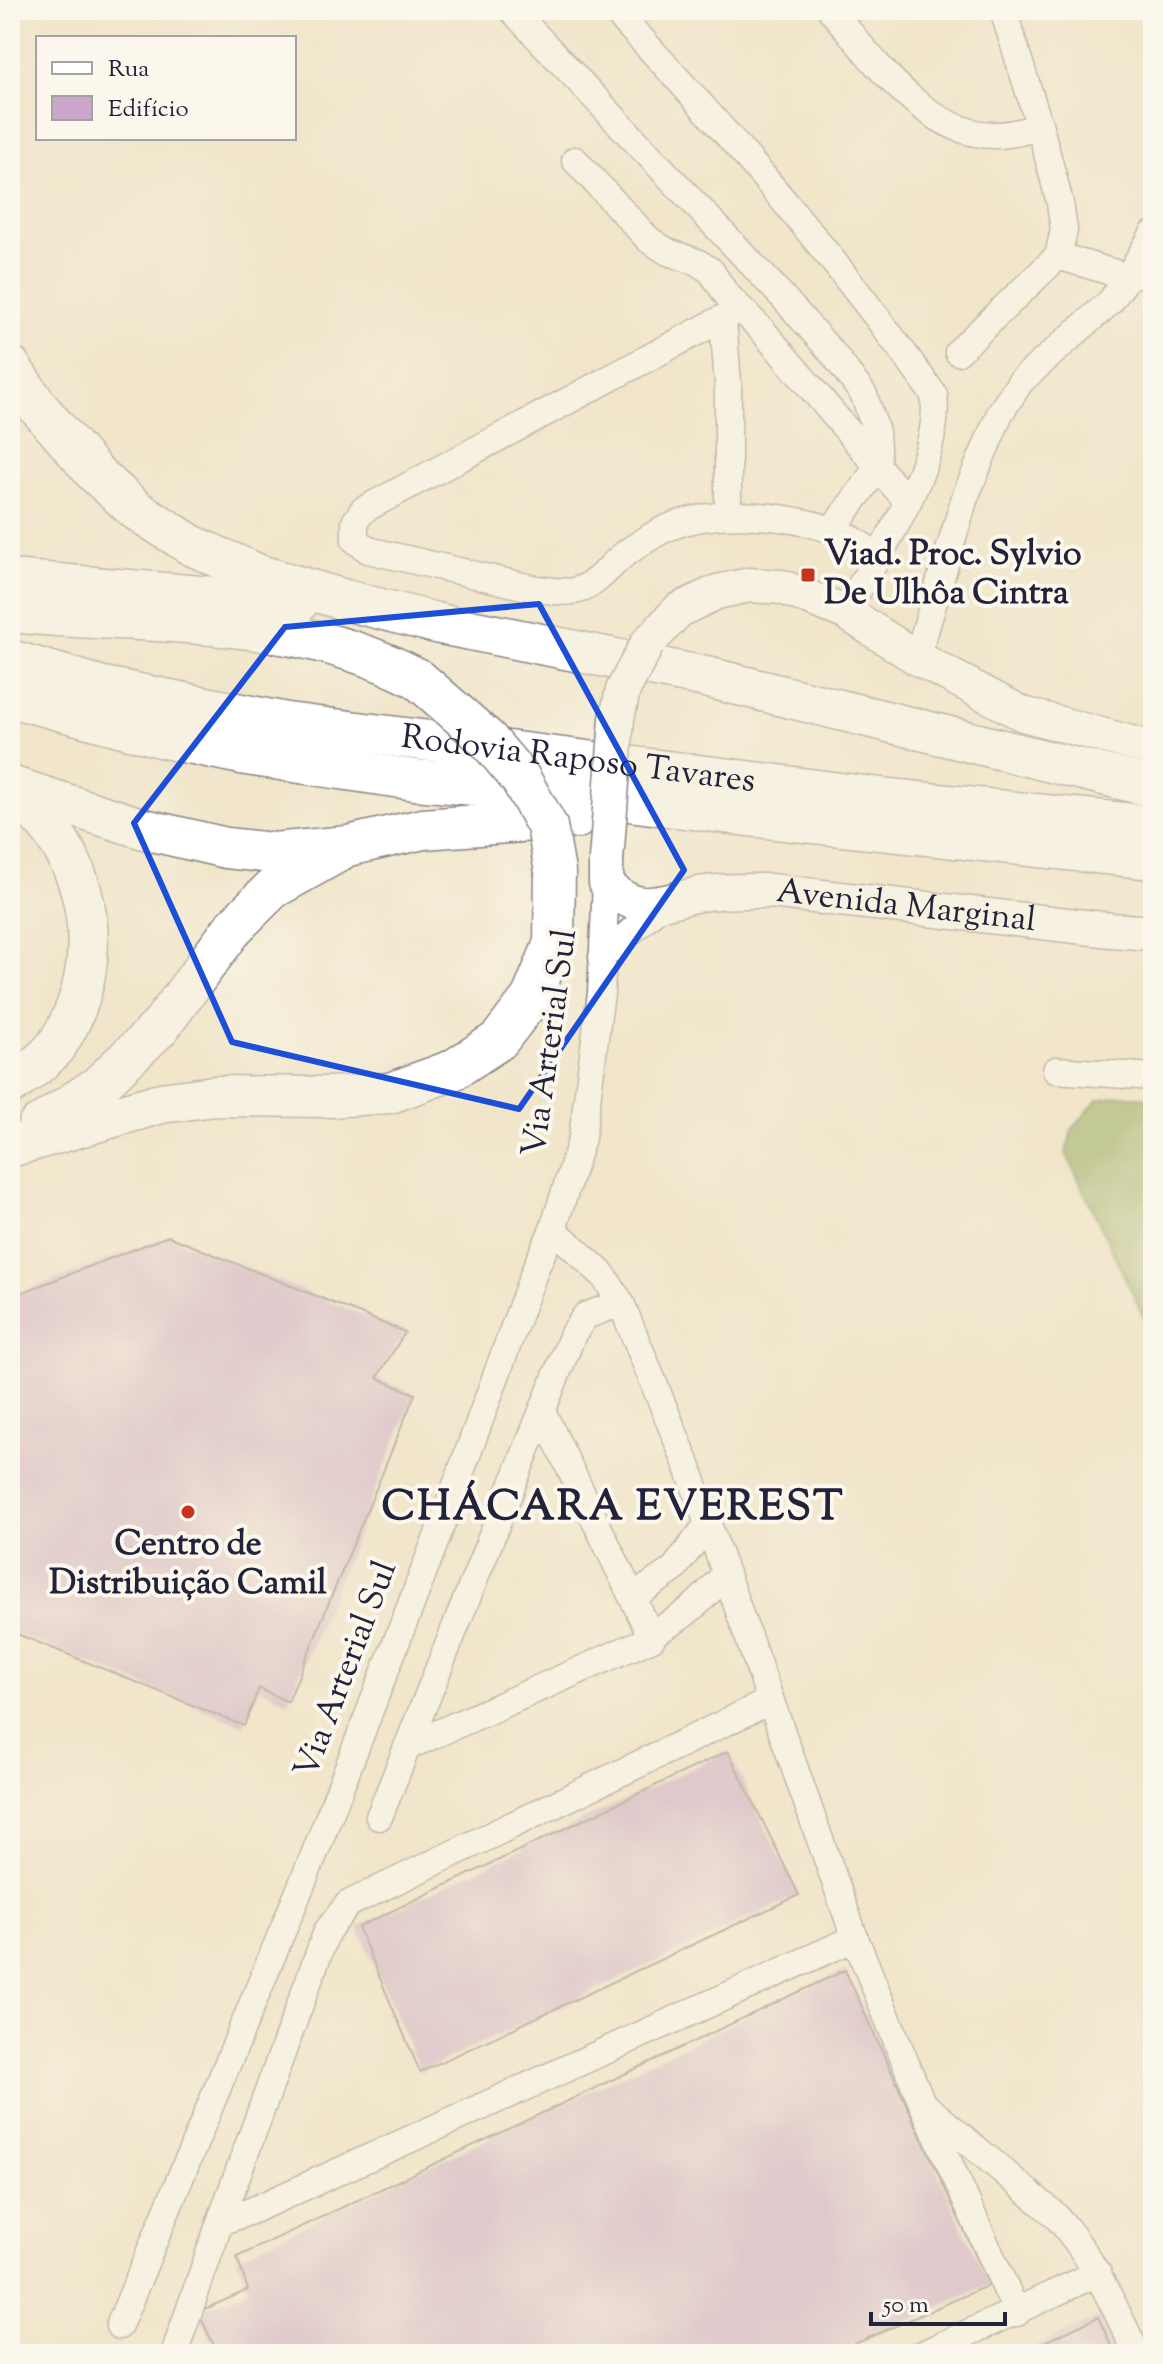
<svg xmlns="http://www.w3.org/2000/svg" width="1163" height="2364" viewBox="0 0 1163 2364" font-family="'Sorts Mill Goudy',serif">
<rect width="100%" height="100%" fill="#fbf7ec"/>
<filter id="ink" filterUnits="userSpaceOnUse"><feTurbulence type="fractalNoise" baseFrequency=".0125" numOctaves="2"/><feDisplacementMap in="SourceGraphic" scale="16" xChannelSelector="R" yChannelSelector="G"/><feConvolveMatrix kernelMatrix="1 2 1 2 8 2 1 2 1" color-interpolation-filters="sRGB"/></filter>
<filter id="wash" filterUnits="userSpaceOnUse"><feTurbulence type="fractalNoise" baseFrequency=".006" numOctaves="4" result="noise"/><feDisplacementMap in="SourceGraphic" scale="32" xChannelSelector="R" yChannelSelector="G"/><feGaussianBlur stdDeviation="1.8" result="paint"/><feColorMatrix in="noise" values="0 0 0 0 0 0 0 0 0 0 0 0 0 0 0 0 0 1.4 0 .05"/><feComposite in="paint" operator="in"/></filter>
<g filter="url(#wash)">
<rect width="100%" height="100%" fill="#f1e6cb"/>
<path fill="#8da657" stroke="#586449" stroke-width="2" d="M1123,1095l30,4v353h-5l3,-119 -85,-180 6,-23 25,-30z"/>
<g id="blocks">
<path fill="#cca7cc" d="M168,1236l237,96 -28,46 38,16 -127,308 -29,-14 -15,38 -234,-95v-319l8,-18z
M728,1751l71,144 -379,177 -62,-145z
M845,1970l144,315 -157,69h-614l-20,-42 50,-22 -11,-33z
M1098,2317l17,37h-96z"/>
</g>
</g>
<g filter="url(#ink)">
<use href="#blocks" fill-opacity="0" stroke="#8a8483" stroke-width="2"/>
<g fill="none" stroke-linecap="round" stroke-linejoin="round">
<g stroke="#8a8483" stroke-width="29">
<path id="minor" d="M512,10l269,285 54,61 29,39 12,37 2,35 -45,62
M614,10c115,122 223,248 320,385 9,67 -56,160 -89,217
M831,10c40,47 97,128 167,125 14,0 28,-5 42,-8
M575,160l74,80 19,12 29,10 14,9 15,23 36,36 145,171
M1058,256l70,21 25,-43
M740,309l-377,201 -8,12v18l13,10 168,39c13,1 30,5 42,1 20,-6 32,-25 48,-37 10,-7 21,-14 31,-20 49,-27 122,-19 173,-4 17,4 33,18 48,27
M723,318l5,67v130
M958,352l100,-96 6,-26 -4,-27 -20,-76 -37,-117
M917,658l48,-161 35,-84 21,-32 89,-79 18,-25 25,-7
M602,957l59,-52
M1056,1070l97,7
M553,1229l50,46 18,28 65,159 169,476 67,165 95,210
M633,1597l40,-27 35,-46
M652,1634c33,-17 50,-33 74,-61
M770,1701l-422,203 -21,27 -107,291 31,-11 604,-273
M407,1747l245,-109 -110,-227
M379,1817l194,-483 12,-18 36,-13
M928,2108l126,106c38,40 59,90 83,140
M119,2326l197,-476 121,-313 99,-270 17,-38 29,-91 19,-145 5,-110
M174,2354l46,-132
M923,2354l175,-81"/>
</g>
<g stroke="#8a8483" stroke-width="37">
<g id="major">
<path d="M647,644l32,-34 38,-18 32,-7 33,2 63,25 72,46 106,56 130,35"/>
<path id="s1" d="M606,860v23c30,34 56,19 93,11 24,-4 47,-3 71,-3l341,39 42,3"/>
</g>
</g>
<g stroke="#8a8483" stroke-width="43">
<g id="highway">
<path d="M10,366l27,40 58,67 41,37 55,35 68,30 86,25 95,24 266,53 447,110"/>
<path d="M10,580l287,24"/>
<path d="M10,612c136,14 284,0 408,67"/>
<path id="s2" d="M10,660l89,26 188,37 593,75 273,28"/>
<path d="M10,697l154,41 82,17 169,25 150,13 182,23 406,43"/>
<path d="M10,786l134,43 82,19 47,5 75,-7 75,-17 154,-11"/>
<path d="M10,789c19,17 37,32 50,54 37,60 37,137 0,197 -11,18 -33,33 -50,45"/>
<path d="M38,1126l59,-39 62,-59 75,-101 38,-38 66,-37"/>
<path d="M10,1147l151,-44 53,-7 116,1 60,-4 63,-23 46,-30 33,-43 22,-54 1,-71"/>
</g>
</g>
<use href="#minor" stroke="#fff" stroke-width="26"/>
<use href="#major" stroke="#fff" stroke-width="34"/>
<use href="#highway" stroke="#fff" stroke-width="40"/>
<g stroke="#8a8483" stroke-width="37" stroke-linecap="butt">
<path id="major-bridge" d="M606,860l11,-141 6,-29 24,-46"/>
</g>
<g stroke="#8a8483" stroke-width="43" stroke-linecap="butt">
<path id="highway-bridge" d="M418,679l69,60 33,39 27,48 8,46"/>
</g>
<use href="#major-bridge" stroke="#fff" stroke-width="34"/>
<use href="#highway-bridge" stroke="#fff" stroke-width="40"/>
</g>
</g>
<path d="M0 0H1163V2364H0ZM539,604l145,266 -165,239 -287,-67 -98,-219 151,-196z" fill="#f1e6cb" fill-opacity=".55" fill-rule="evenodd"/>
<path fill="none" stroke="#1d4ed8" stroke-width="6" stroke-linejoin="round" d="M539,604l145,266 -165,239 -287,-67 -98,-219 151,-196z"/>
<g fill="#c8321e" stroke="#fbf7ec" stroke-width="3">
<rect x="800" y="567" width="16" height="16" rx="4"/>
<circle cx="188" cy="1512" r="8"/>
</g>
<g text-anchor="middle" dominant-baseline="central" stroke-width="8" stroke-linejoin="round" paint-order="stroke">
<g font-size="34" font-weight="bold" fill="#22223b" stroke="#fbf7ec" text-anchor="start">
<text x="824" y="555">Viad. Proc. Sylvio<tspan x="824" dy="39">De Ulhôa Cintra</tspan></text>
<text x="188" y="1545" text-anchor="middle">Centro de<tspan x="188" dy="39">Distribuição Camil</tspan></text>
</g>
<g font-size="34" fill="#22223b" stroke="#fbf7ec">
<text stroke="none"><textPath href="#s2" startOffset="578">Rodovia Raposo Tavares</textPath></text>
<text stroke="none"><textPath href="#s1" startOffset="332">Avenida Marginal</textPath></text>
<text transform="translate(551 1043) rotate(-82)">Via Arterial Sul</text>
<text transform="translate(347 1670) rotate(-69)">Via Arterial Sul</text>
</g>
<g font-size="42" font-weight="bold" letter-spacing="2" fill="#22223b" stroke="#fbf7ec">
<text x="613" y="1509">CHÁCARA EVEREST</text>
</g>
</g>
<rect width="1163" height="2364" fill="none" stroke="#fbf7ec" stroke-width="40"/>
<rect x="36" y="36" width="260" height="104" fill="#fbf7ec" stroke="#a4a2a5" stroke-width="2"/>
<rect x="52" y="62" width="40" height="12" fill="#ffffff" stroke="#a4a2a5" stroke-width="2"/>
<text x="108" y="76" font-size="24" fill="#22223b">Rua</text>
<rect x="52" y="96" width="40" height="24" fill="#cca7cc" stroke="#a4a2a5" stroke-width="2"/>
<text x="108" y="116" font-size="24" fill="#22223b">Edifício</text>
<path d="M871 2312v12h134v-12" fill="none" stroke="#22223b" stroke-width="4"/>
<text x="883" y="2312" font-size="24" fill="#22223b" stroke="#fbf7ec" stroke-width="6" paint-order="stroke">50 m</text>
</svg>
